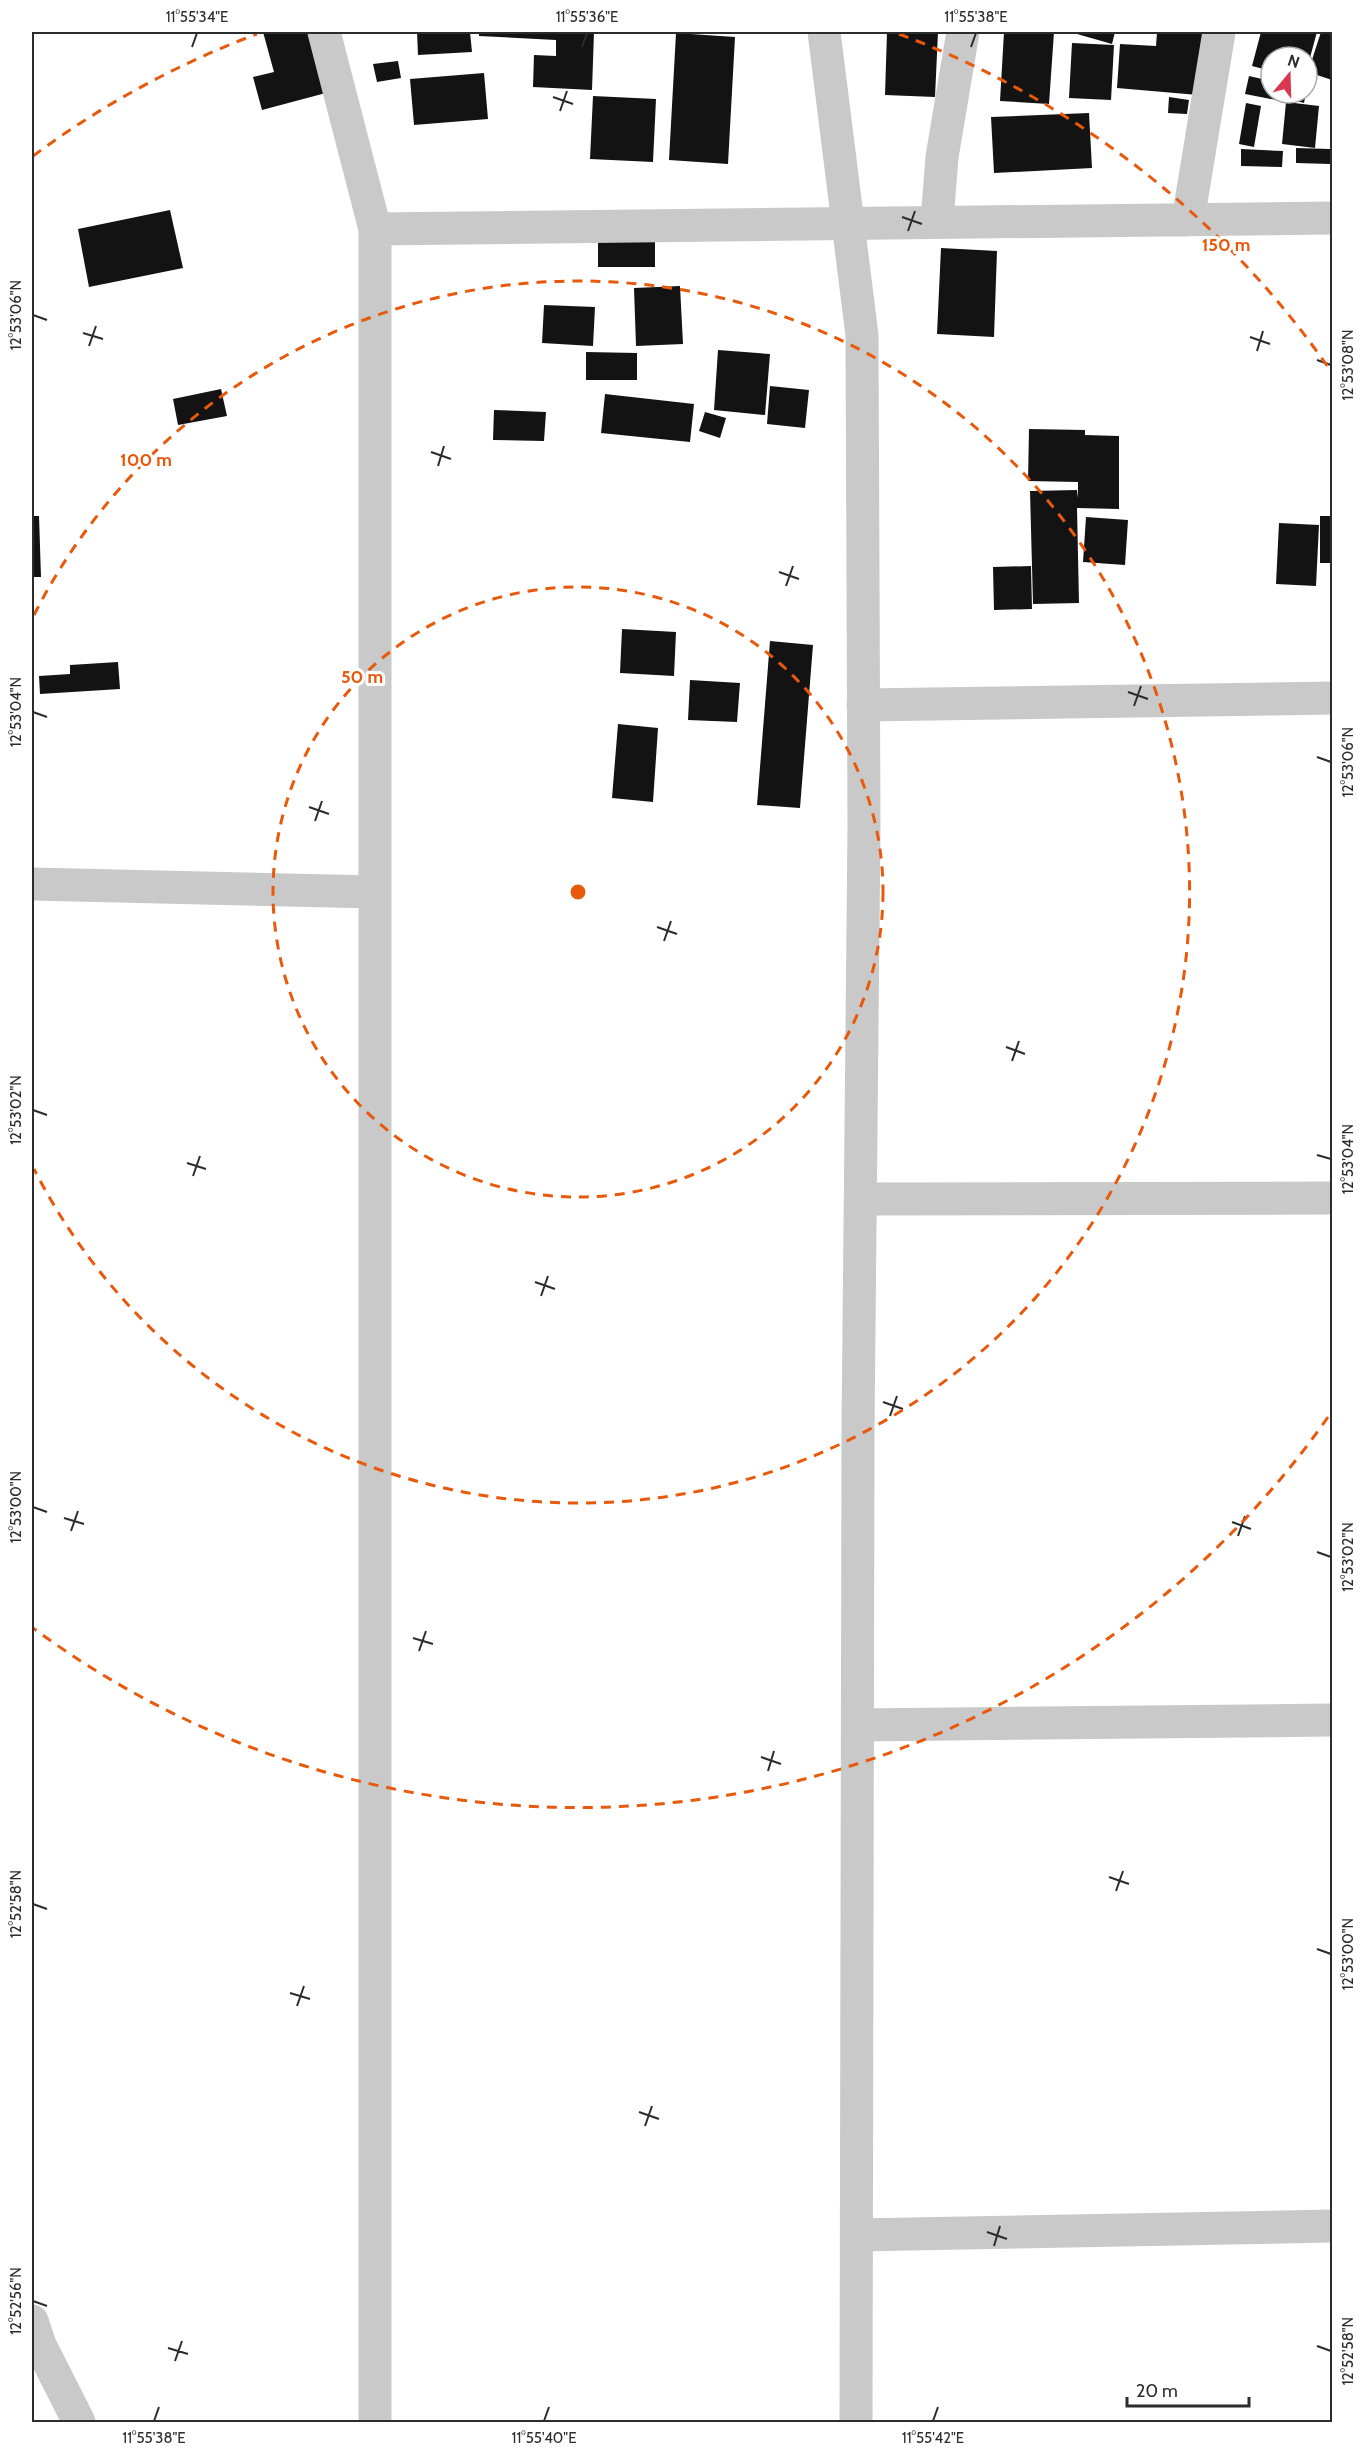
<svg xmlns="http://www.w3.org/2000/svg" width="1364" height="2454" viewBox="0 0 1364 2454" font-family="Cabin,sans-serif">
<rect width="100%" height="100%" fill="#fff"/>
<path fill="#131313" d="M263,32h59l15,58 -75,20 -9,-33 21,-5z
M417,32h53l2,20 -54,3z
M479,32h115l-2,58 -59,-3 1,-32 22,1v-16l-77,-4z
M887,32h51l-3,65 -50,-2z
M1004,32h50l-5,72 -49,-3z
M1070,32h45l-3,12z
M1157,32h47l-6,63 -81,-7 3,-44 36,2z
M1261,32h56l-9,33 -1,-8h-36v14l-19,-5z
M1321,32h11v48l-24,-8z
M676,33l59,4 -7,127 -59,-4z
M1072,43l42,2 -3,55 -42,-2z
M398,61l3,17 -24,4 -4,-18z
M484,73l4,46 -74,6 -4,-46z
M1249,76l22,5v12h6l-1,7 -31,-6z
M1287,93h19l-2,10 -18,-5z
M593,96l63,3 -3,63 -63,-3z
M1169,97l20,3 -2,14 -19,-1z
M1286,102l33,4 -4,42 -33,-4z
M1246,103l15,3 -7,41 -15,-3z
M1089,113l3,55 -98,5 -3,-56z
M1296,148l34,1v15l-34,-1z
M1241,149l42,2 -1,16 -41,-1z
M170,210l13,58 -94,19 -11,-58z
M598,230h57v37h-57z
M941,248l56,3 -3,86 -57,-3z
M680,286l3,58 -47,2 -2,-58z
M544,305l51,2 -2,39 -51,-3z
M718,350l52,4 -5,61 -51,-5z
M586,352l51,1v27h-51z
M770,386l39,4 -4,38 -38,-4z
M221,389l6,27 -49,9 -5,-26z
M605,394l89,10 -4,38 -89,-9z
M494,410l52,2 -2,29 -51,-1z
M705,412l21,6 -6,20 -21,-7z
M1029,429l56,1v5l34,1v73l-42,-1 2,95 -46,1 -3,-113 47,-1 1,8v-16l-50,-1z
M32,516h7l2,61h-9z
M1320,516h12v47h-12z
M1086,517l42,3 -3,45 -42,-3z
M1279,523l40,2 -3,61 -40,-2z
M1031,566l1,43 -38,1 -1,-43z
M622,629l54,3 -2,44 -54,-3z
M770,641l43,4 -13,163 -43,-3z
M118,662l2,27 -80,5 -1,-18 31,-2v-9z
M690,680l50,3 -3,39 -49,-2z
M618,724l40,4 -5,74 -41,-4z"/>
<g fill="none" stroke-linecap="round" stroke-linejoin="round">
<path stroke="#c9c9c9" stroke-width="33" d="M324,32l51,197v2193
M1188,220l31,-188
M937,221l5,-64 21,-125
M375,229l957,-11
M863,705l469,-7
M32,884l343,8
M861,1199l471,-1
M858,1725l474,-5
M857,2235l475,-9
M32,2321l8,24 39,77"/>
<path stroke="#c9c9c9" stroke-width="33" d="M824,32l38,303 2,492 -6,602 -2,993"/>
</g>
<path fill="none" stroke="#2c2c2c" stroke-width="2" d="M192,47l5,-14M582,47l5,-14M971,47l5,-14M553,97l20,7M560,111l7,-20M902,217l20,7M908,231l7,-20M33,315l14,5M83,333l20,6M1250,337l20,7M89,346l7,-20M1257,351l6,-20M1317,360l14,5M431,452l20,7M438,466l6,-20M779,572l20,7M786,586l7,-20M1128,692l20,7M1134,706l7,-20M33,712l14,5M1317,757l14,5M309,807l20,7M315,821l7,-20M657,927l20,7M664,941l7,-20M1006,1047l19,7M1012,1061l7,-20M33,1110l14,5M1317,1155l14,4M187,1163l19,6M193,1176l7,-20M535,1282l20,7M541,1296l7,-20M883,1402l20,7M890,1416l7,-20M33,1507l14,5M64,1518l20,6M1232,1522l19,7M71,1531l7,-20M1238,1536l7,-20M1317,1552l14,5M413,1638l20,6M419,1651l7,-20M761,1757l20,7M768,1771l6,-20M1109,1877l20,7M1116,1891l7,-20M33,1904l14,5M1317,1949l14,5M290,1993l20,6M297,2006l7,-20M639,2112l20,7M645,2126l7,-20M987,2232l20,7M994,2246l6,-20M33,2301l14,5M1317,2346l14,5M168,2348l20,6M175,2361l7,-20M154,2421l5,-14M544,2421l5,-14M933,2421l5,-14"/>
<g fill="none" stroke="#e8590c" stroke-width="3" stroke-dasharray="10 8">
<circle cx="578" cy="892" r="305"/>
<path d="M34 615A611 611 0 1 1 34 1169"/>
<path d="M1328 1417A916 916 0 0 1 33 1628M33 156A916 916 0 0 1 257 34M899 34A916 916 0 0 1 1328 367"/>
</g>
<circle cx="578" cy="892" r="9" fill="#e8590c" stroke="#fff" stroke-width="3"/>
<g font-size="18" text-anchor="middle" font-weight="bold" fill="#e8590c" stroke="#fff" stroke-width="6" stroke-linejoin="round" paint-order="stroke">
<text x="1226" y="251">150 m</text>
<text x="146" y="466">100 m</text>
<text x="362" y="683">50 m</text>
</g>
<rect width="1364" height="2454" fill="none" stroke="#ffffff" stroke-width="66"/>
<g transform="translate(1289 75) rotate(19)"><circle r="28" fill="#ffffff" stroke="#ababab" stroke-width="1.5"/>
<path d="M0-4.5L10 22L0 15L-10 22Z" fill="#db3750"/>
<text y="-9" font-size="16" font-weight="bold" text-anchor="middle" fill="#2c2c2c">N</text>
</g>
<path d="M1127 2397v9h122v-9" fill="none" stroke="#2c2c2c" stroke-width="3"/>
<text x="1136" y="2397" font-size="18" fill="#2c2c2c" stroke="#ffffff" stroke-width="4.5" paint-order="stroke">20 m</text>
<rect x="33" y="33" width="1298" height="2388" fill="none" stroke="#2c2c2c" stroke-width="2"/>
<g font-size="15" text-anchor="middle" fill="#2c2c2c">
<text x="197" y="22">11°55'34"E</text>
<text x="587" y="22">11°55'36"E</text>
<text x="976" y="22">11°55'38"E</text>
<text transform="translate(16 315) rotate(-90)" y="5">12°53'06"N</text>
<text transform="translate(1348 365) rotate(-90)" y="5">12°53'08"N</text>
<text transform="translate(16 712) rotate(-90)" y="5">12°53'04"N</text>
<text transform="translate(1348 762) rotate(-90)" y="5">12°53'06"N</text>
<text transform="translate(16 1110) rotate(-90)" y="5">12°53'02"N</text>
<text transform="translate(1348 1159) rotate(-90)" y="5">12°53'04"N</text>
<text transform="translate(16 1507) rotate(-90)" y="5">12°53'00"N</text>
<text transform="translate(1348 1557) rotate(-90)" y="5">12°53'02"N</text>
<text transform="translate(16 1904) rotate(-90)" y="5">12°52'58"N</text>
<text transform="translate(1348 1954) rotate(-90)" y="5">12°53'00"N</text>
<text transform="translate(16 2301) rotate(-90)" y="5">12°52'56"N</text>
<text transform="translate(1348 2351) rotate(-90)" y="5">12°52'58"N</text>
<text x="154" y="2443">11°55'38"E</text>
<text x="544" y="2443">11°55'40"E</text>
<text x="933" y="2443">11°55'42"E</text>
</g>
</svg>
